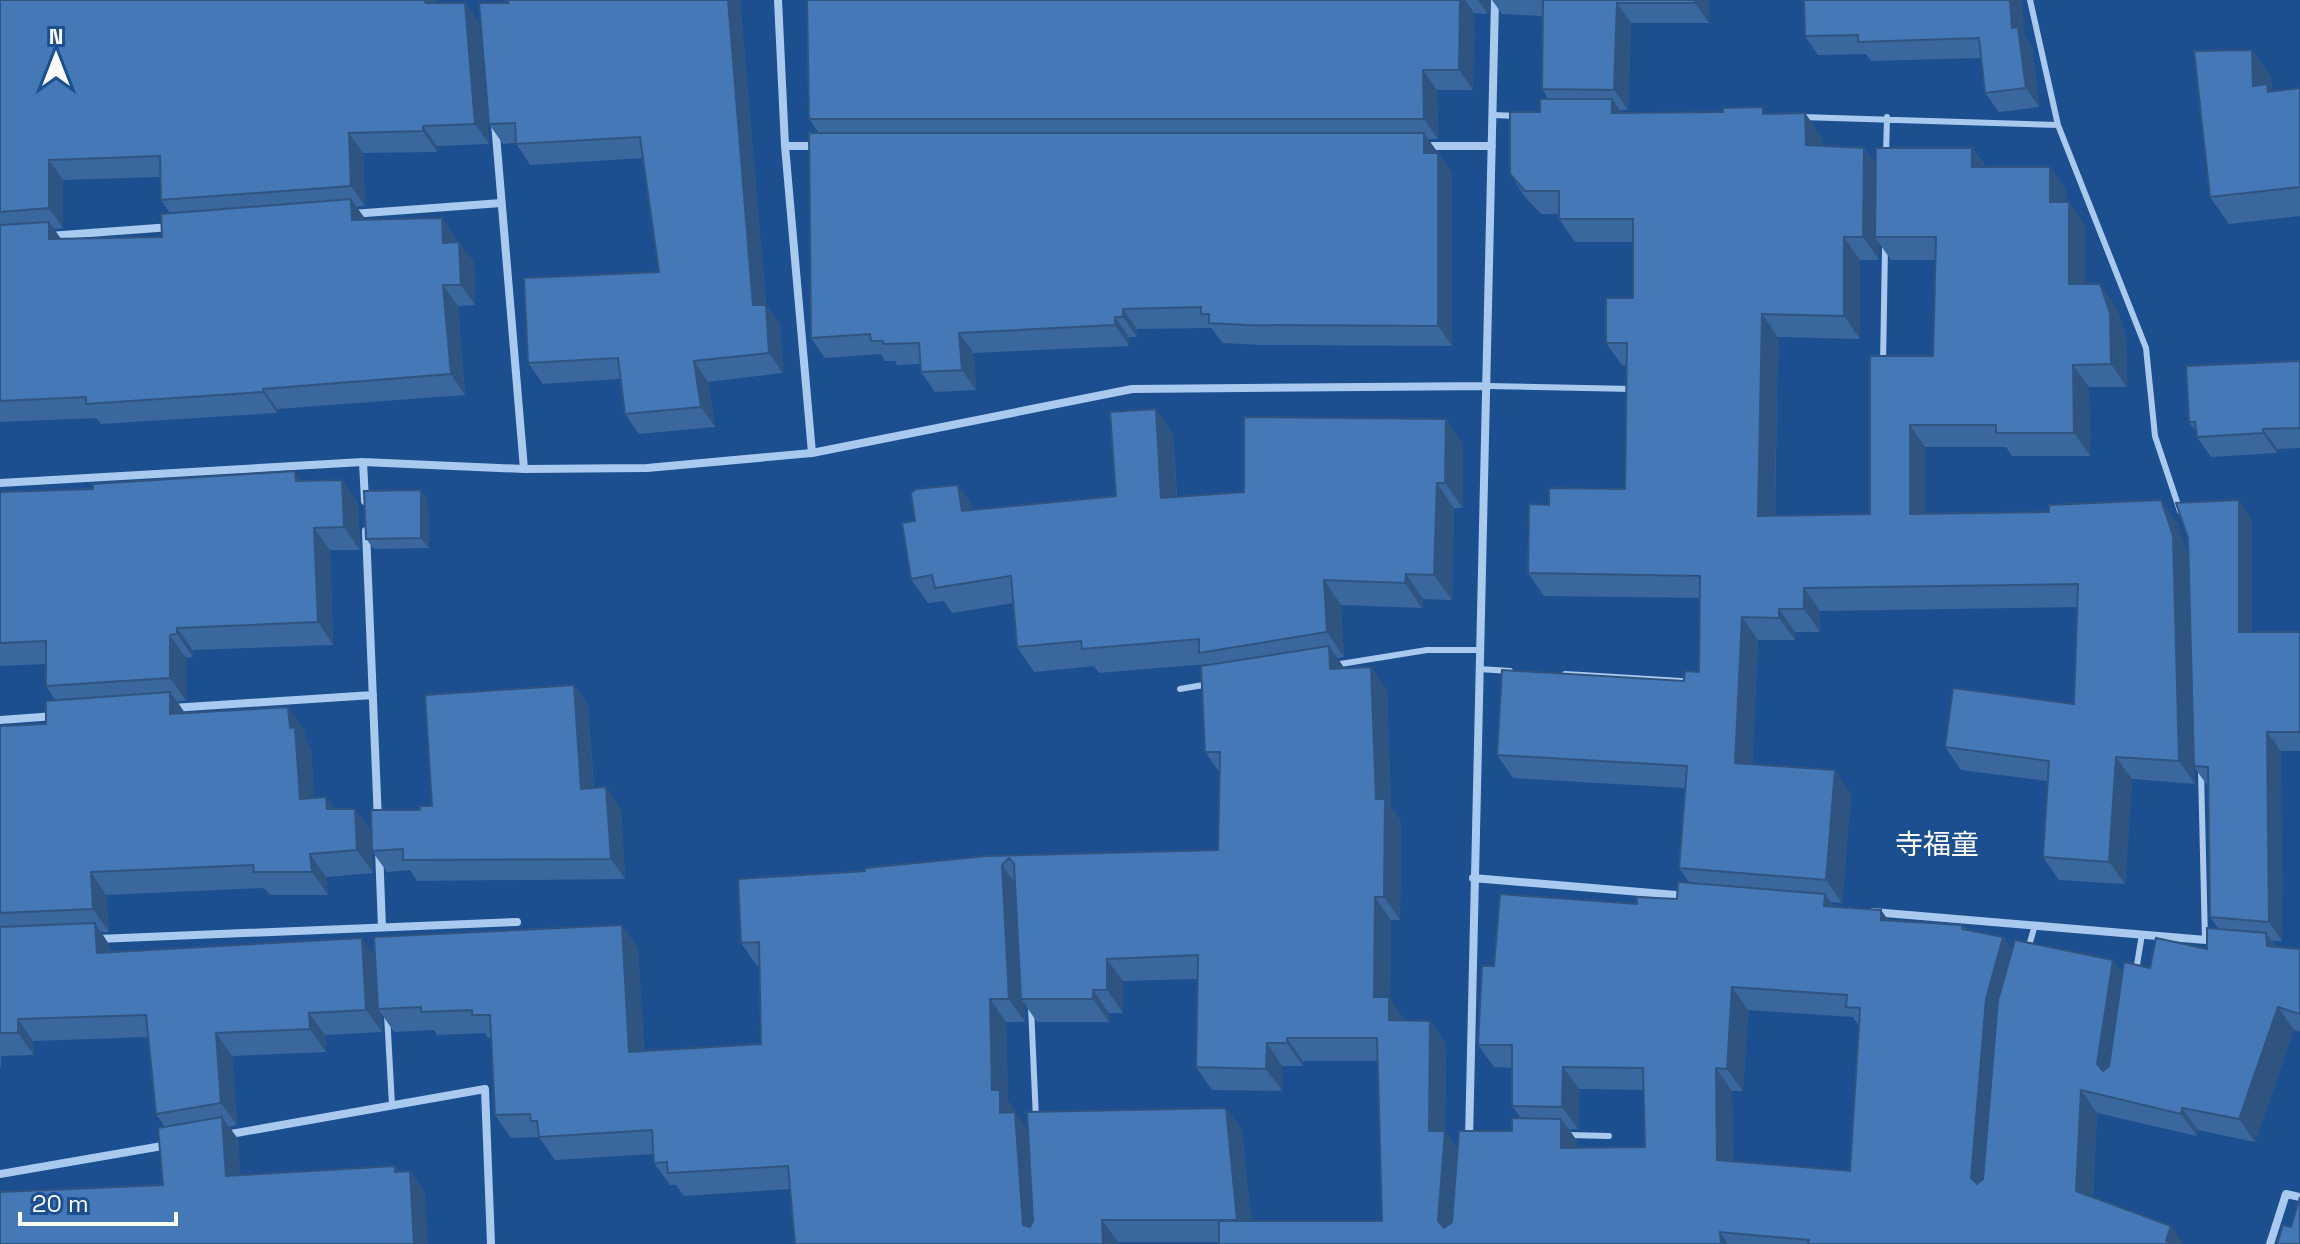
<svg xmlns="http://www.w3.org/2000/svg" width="2300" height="1244" viewBox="0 0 2300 1244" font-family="'Space Grotesk','Noto Sans JP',sans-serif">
<rect width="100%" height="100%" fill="#1b4f8f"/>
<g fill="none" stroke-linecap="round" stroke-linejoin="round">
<path stroke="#a9c9ee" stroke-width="6" d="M1493,115l24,1
M1801,117l257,8 -28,-125
M2058,125l88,223 9,88 25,75
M1886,156l1,-39
M1883,364l2,-117
M1487,386l146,3
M1334,665l93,-15h53
M1479,669l31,2
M1565,674l116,7
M1180,689l29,-5
M2201,771l4,169
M2028,949l7,-24
M2136,971l6,-37
M1031,1007l5,112
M387,1014l5,91
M1569,1135l40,1"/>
<path stroke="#a9c9ee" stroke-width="8" d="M778,0l7,146 27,307
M495,123l29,346
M785,146h35
M1426,146h66
M352,214l149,-11
M49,236l122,-9
M363,462l2,39
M0,483l363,-21 161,7 123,-1 165,-15 320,-64 355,-3
M366,531l12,290
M172,708l201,-13
M0,720l55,-4
M379,850l3,77
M1473,878l215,18
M1873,912l345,29
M97,939l420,-17
M225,1135l260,-46 6,155
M1469,1139l26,-1139
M0,1174l168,-29
M2270,1244l16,-50 14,3"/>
</g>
<path fill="#3a679d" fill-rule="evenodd" d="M0,0l465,3 14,20 10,121 -52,2v6l-74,1 2,53 -9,1 10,13 76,-2 14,21 1,3h2l15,21 1,42 -17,1 7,89 -188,14v4l-176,11 -5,-6 -96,4zM160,177l1,23 9,13 -8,24 -101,2 -7,-10 9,-1v-48z
M508,0h232l26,305 14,20 3,48 -75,9 7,45 -76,7 -14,-20 -5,-35 -77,5 -15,-21 131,-91 -16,-114 -113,7 -14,-22 -13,1 -14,-20z
M807,0h683l-2,14 -14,-1 -1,77h-36l1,49h-10l24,34v173l-191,-1 -38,-2 -12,-15 -74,1v8h-8v9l-155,7 2,37 -41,2 -14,-20v-8l-24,1 -2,-4h-10l-4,-7 -56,4 -14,-20 8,-205 -10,-14z
M1492,0h217v23h-78l-3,87h-8l2,3h183l16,23 1,10 42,2 12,17 96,-17 14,19 80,23v12l19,23v59l31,23 10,29 1,51h-38l1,69h-78l-6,-9h-81v67l252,9 11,32 64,-36v113h48v119h-19l1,190h-10l5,6 23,2v83l-6,-2 -39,112 -57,-12 -1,6 -100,-23 -4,84 91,47h-965v-2h-101v2h-323l-5,-55 -106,7 -8,-11h-6l-16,-22 -1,-9 -98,6 -16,-23 -28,1 -16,-23 -4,-77h-3l-3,-5 -48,2 -3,-5 -40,2 -13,-19 1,19 -57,3 1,17 -94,4 5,69 -8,2 9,12 2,36 155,-9 4,5h11l15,22 -262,-8 2,-58 -9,-13 -7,-77 -116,4 1,14 -33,1v11h-1v-341l46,-2 9,-24 -9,-14v-22l-46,2v-174l342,-12 16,22 2,48h-30l3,95 -140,5v7l-7,1v43h-9l8,12 119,16 1,11 6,9 3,49 21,11h20l16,22 2,42 -47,4 2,18h-58l-6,-7 -158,7 3,37h-8l9,14 1,6 264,4 263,-8 6,103 117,-7 -1,-79 -3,1 -16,-23 124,-72 122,-15 231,-6 2,-77 -15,-21 2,-88 -108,9 -5,-7 -60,6 -17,-25 -4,-44 -61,10 -8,-12 -16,2 -17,-24 64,-69 141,-14 57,-62 4,63 67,-5 202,-73 17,25v64h-9l-2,92 -29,-1 -1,9 -81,-3 3,52 -7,1 7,10 27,-1 16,23 4,117 10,15 -1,98h-9l-1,78 15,23h25l16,23 -1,87 12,18 55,-18 9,-13 -9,-12v-38l-18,-1 -16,-22 16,-79 143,-62 40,-5 12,-17 -10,-14 6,-80 -172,-10 -16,-23 187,-74 15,-9 1,-74 -156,-2 -16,-23 21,-68 76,-16 1,-124h-4l-16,-22 27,-45v-56h-58l-16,-23v-5h-18l-16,-17 -15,-23 30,-62 8,-13 -6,-10 1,-73 -41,-2zM1879,243l12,17h44l-2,96 -63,158 -95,2 3,-179 82,2v-79h19zM2077,607l-3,97 -129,43 16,23 86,11 -4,76 16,23 66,4 7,-105 63,5 -1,-17 13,18h2l1,132 8,11 -11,21 -57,19 -27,6 -10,-14 -101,-10 -9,-13 -37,-8 -4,-4 -74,-5 -7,-10 -47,-3 -3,-5 11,1 9,-110 -99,-29 6,-124h37v-8h25v-21zM1197,979l-1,88 16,23 70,1v-25h21v-5h75l4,160h-131l-9,-90 -16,-23 -198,23 -20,-30 -2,-79h19l-1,-19 13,19h72v-9h14v-32zM1748,1010l105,7 6,9 -9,145 -117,-10 -1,-70h11zM1579,1089l65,1 1,57 -68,1v-7l-8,-12h9z
M1804,0l221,37 7,9 7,61 -40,5 -14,-19 -4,-35 -110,3 -5,-7 -48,1 -13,-19z
M2252,50l19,27 1,14 28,-3v128l-71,8 -19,-27z
M2300,361v87l-23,1v4l-66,4 -14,-20v-4l-8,-11z
M421,490l7,11 1,47 -55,1 -8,-10z
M574,685l14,20 6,83 27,20 4,71 -208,2 -7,-11 -23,2 -15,-21 60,-45z"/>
<path fill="#305480" d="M424,0h12l1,19z
M728,0h12l27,317 -1,-12 14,20 3,48 -14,-20 -16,-48z
M1460,0h5l9,13 -1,77 -14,-20z
M1478,0h12l-2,14z
M1695,0h14v23l-14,-20z
M2010,0h12l3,37 7,9 7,61 -13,-19 -14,-60z
M465,3l14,20 10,121 -14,-20z
M1617,3l14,20 -3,87 -14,-20z
M2252,50l19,27 1,13 14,21 -33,-25z
M1423,70l14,20 1,49 -14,-20z
M1612,99l16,23 -16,-9z
M1805,113l16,23 1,32 -16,-23z
M423,126l14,20v6l-14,-21z
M349,133l14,20 2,53 -14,-20z
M1424,133l14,20h-14z
M1864,148l16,23 -5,66 4,6v17l-16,-23z
M1972,148l16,23 -16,-4z
M1438,153l14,20v173l-14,-20z
M49,160l14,20v48l-14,-20z
M2050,167l16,23v35l-16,-23z
M351,199l15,21h-14z
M2069,202l16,23v82l-16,-23z
M442,218l14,21 1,25 -14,-21z
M49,222l14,20 -14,-3z
M1844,237l16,23v79l-16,-23z
M459,242l15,21 1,42 -14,-20z
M2100,284l16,23 10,29 1,51 -16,-23z
M443,285l15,21 7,89 -14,-21z
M1123,309l14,20v8l-14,-20z
M1762,314l16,23 -4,202 -16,-23z
M1115,317l14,20v9l-14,-21z
M959,333l15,20 2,37 -14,-20z
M694,361l14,21 7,45 -14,-20z
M2073,365l16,22 1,69 -16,-23z
M263,389l14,20v4l-14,-21z
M1156,409l17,25 5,89 -17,-25z
M1446,419l17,25v64l-18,-25z
M1910,425l15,22v90l-15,-23z
M2263,429l14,20v4l-14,-20z
M295,471l16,22 -15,-12z
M342,480l16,22 2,48 -16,-23z
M1437,483l17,25 -2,92 -18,-25z
M958,485l17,24 -13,2z
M421,490l7,11 1,47 -8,-10z
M2161,500l16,23 12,35 6,226 -16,-23z
M2239,500l13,19v133l-13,-20z
M314,528l16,22 3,95 -15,-23z
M1406,574l17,25 -1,9 -17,-25z
M1324,580l17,25 3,52 -17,-25z
M1804,588l16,23v21l-16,-23z
M1779,609l16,23v8l-16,-22z
M1742,617l16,23 -7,146 -16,-23z
M177,628l16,22v7l-16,-23z
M170,635l16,23v43l-16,-23z
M1329,646l16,23h-15z
M1371,667l16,23 4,117 10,15 -1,98 -16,-23 -8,-98z
M574,685l14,20 7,104 -14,-20z
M170,692l16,23 -16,-1z
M288,707l16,22 1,11 6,9 5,72 -16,-22 -10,-71z
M2267,732l14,19 1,190 -13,-19z
M2116,757l16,22 -7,105 -16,-22z
M1835,770l16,23 -9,110 -16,-23z
M606,787l15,21 4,71 -14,-20z
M326,797l16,22 -15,-10z
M355,809l16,22 2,42 -16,-23z
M310,854l16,23 2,18 -16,-23z
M1002,865l16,22 3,112 3,4 1,19 -16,-23z
M91,872l15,23 3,37 -16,-23z
M1825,894l16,23 -17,-11z
M1375,897l16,23 -1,78 15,22v23l-31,-46z
M1881,910l16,23 -16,-13z
M95,923l15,23 2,29 -15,-22z
M622,925l16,23 7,126 -16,-22z
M2266,933l16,23 -15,-10z
M2003,937l16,23 -32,240 -16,-22 15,-179z
M362,938l16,22v49l3,4 1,19 -16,-22z
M1107,959l16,22v32l-16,-23z
M2113,960l16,23 -16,104 -16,-23z
M1732,987l16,23 -5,81 -16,-22z
M1093,990l16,23v9l-16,-23z
M990,999l16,23 2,79 23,34 7,109 -15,-19 -23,-112 -8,-23z
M2278,1007l16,23 -39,112 -16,-23z
M309,1013l16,22 1,17 -16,-23z
M18,1019l15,22 1,14 -16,-22z
M1430,1021l16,23 -1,87 15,23 -6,90 -16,-23 -9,-90z
M216,1033l16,23 5,69 -16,-22z
M1287,1038l16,23v5l-16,-23z
M1267,1043l15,23v25l-16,-22z
M1563,1067l16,22 -1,40 -16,-22z
M1716,1068l16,23 1,92 -16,-23z
M2081,1090l16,23 -5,101 -16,-23z
M1226,1108l16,23 11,111 -16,-22z
M2182,1108l16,22 -1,6 -16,-22z
M222,1117l16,22 4,60 -16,-23z
M1561,1119l16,22v30l-16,-23z
M395,1166l16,23 -1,-18 15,22 3,51h-14l-19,-72z
M1102,1220l16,22v2h-15z
M2171,1226l13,18h-16l-2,-3z
M1720,1232l8,12h-7z"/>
<path fill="#4478b7" stroke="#305480" stroke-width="2" fill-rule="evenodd" d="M0,0h424l2,3h39l10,121 -52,2v5l-74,2 2,53 -190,14 -1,-44 -111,4v48l-49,4z
M508,0h220l25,305h13l3,48 -75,8 7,46 -76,7 -7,-56 -90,5 -4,-85 135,-6 -19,-135 -124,7 -1,-21 -26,1 -10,-121h29z
M807,0h653l-1,70h-36l1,49h-615z
M1543,0h152v3h-78l-3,87 -72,-1z
M1804,0h206l2,28 6,-1 8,61 -41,5 -6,-55 -121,4v-7l-53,1z
M2252,50l1,36 14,-2 1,8 32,-4v99l-90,10 -16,-146z
M1540,99h72v14l111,-1v-4l40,-1v7l42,-1 1,32 58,3 -1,89h-19v79l-82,-2 -4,202 112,-2v-158h63l3,-119h-61l1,-89h96v19h78v35h19v82h31l10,29 1,51 -38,1 1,68h-78v-8h-86v89l139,-2v-7l112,-5 12,35 6,226 -63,-4 -7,105 -66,-5 6,-96 -104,-14 8,-59 121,16 4,-120 -274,4v21h-25v9l-37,-1 -7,146 100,7 -9,110 -147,-12 8,-102 -190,-11 5,-85 182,11 1,-10 14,1 1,-96 -172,-3 1,-69 20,1v-17l76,1 2,-146h-21v-45h27v-79h-74v-28h-34l-15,-17v-62h30z
M809,133h615v20h14v173l-191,-1 -38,-2v-9h-8v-7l-78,2v8h-8v8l-156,8 3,37 -41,2 -2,-29 -36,1v-3h-12l-1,-7 -59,4z
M351,199l1,21 90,-2 1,25 16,-1 2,43h-18l8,89 -188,15v3l-177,12v-7l-86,4v-176l49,-3v17l113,-2 -1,-23z
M2300,361v67l-37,1v4l-66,4 -2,-15h-6l-3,-56z
M1156,409l5,89 83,-6v-75l202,2 -1,64h-8l-3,92 -28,-1 -1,9 -81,-3 3,52 -128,21v-14l-117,10 -1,-8 -64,6 -6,-71 -76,12 -3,-13 -21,4 -9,-56 13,-2 -4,-28 5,-4 42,-4 4,26 154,-15 -6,-84z
M295,471l1,10 46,-1 2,47 -30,1 4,94 -141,6v6l-7,1v43l-124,8v-45l-46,2v-151l93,-3v-5z
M421,490v48l-55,1 -2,-48z
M2239,500v132h61v100h-33l2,190 -59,-5 -2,-150 -14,-1 -6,-228 -12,-35z
M1329,646l1,23 41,-2 5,132h9l-1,98h-9l-1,100h15v23l41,1 -1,110h16l-7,90 6,7 8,-6 7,-91h53v-13l49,1v29l84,-1 -2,-79 -80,-1 -1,40 -50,-1v-61h-34l4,-79h12l6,-72 137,10v-7l40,2 1,-17 147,12 -1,12 57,4v10l81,5v4l41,8 -17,62 -15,179 6,6 6,-5 15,-179 17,-60 98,20 -16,104 6,7 6,-5 15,-104 26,6 6,-30 51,11v-21l59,5 1,13 33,3v65l-22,-7 -39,112 -57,-11 -1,6 -100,-24 -5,101 95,35 -5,15 8,3h-366l1,-4 -89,-8 1,12h-502v-23h163l-5,-183h-90v5h-20l-1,26 -70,-2 2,-112 -91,4v31h-14v9h-72l-7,-135 -5,-6 -7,7 7,134h-19l2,91h8v23l15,-1 8,113 7,2 3,-6 -6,-109 199,-4 11,112h-135l1,24h-308l-7,-78 -120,7 -1,-11 -13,1 -2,-33 -113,7 -2,-16h-6l-1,-7 -35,1 -5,-100h-18v-5l-51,2v-5l-43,2 -4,-72 248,-12 7,127 132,-8 -2,-102 -18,1 -3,-64 127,-8v-3l122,-12 231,-6 2,-98h-15l-4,-86zM1732,987l115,8 -1,12 14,1 -10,163 -133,-11 -1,-92 11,1z
M574,685l7,104 25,-2 5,72 -208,1v-11l-31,2 -1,-41h49v-4h12l-7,-111z
M170,692v22l118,-7 2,21 5,-1 5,72 26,-2 1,12h28l2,41 -47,4 2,18h-58l-1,-7 -162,7 2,37 -93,4v-187l46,-2v-23z
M95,923l2,30 265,-15 4,72 -57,3 1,16 -94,4 5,70 -65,11 -10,-99 -128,4v14h-18v-106z
M222,1117l4,59 169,-10v6l15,-1 4,73h-414v-52l163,-7 -5,-57z
M2300,1197v47h-23l6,-19 8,2z"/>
<g text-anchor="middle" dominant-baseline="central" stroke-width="6" stroke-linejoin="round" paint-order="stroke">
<g font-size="28" fill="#fff" stroke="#1b4f8f">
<text x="1937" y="844">寺福童</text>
</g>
</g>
<g transform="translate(56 56)" stroke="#1b4f8f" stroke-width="6" paint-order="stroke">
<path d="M0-6L14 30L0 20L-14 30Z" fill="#ffffff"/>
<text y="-12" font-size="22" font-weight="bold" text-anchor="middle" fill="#ffffff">N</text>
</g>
<path d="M20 1212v12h156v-12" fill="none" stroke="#ffffff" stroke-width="4"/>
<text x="32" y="1212" font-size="24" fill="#ffffff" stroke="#1b4f8f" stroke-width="6" paint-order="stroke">20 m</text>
</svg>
